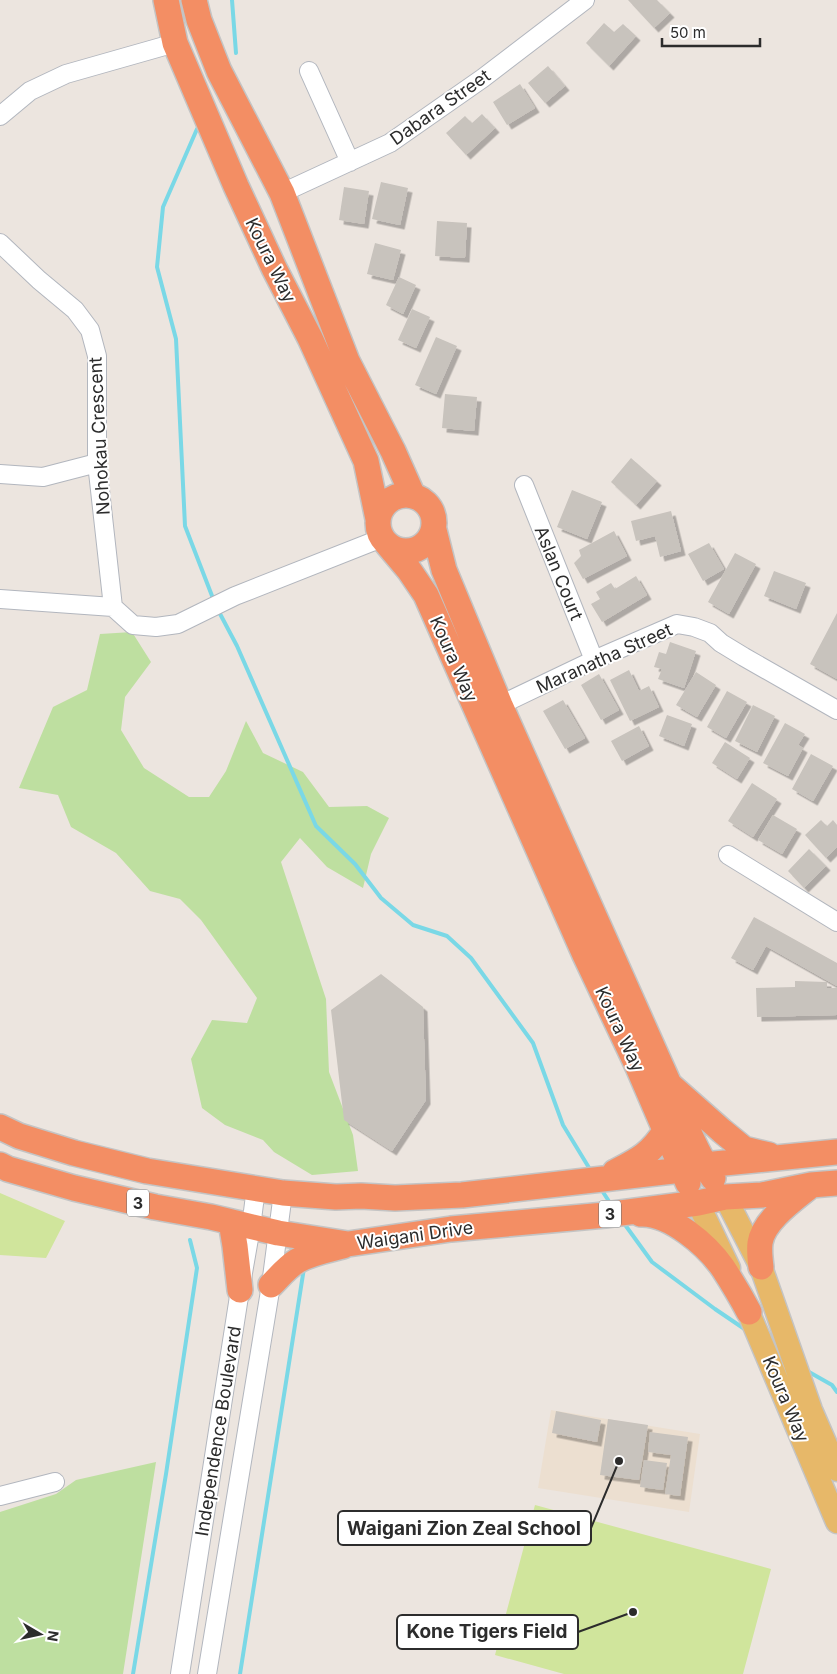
<svg xmlns="http://www.w3.org/2000/svg" width="837" height="1674" viewBox="0 0 837 1674" font-family="Inter,sans-serif">
<defs>
<filter id="shadow"><feDropShadow dx="4.5" dy="4.5" stdDeviation="0" flood-color="#0004"/></filter>
</defs>
<rect width="100%" height="100%" fill="#ece5df"/>
<path fill="#ecdfd0" d="M551,1410l149,24 -11,78 -151,-24z"/>
<path fill="#bedfa0" d="M132,632l19,30 -26,35 -4,33 23,38 45,29h20l17,-26 20,-50 17,32 40,19 26,35 38,-1 22,12 -18,36 -8,34 -36,-21 -27,-29 -19,24 45,137 3,73 24,63 5,36 -46,4 -38,-23 -11,-12 -38,-15 -23,-17 -11,-49 21,-39 35,3 10,-25 -56,-78 -21,-21 -30,-8 -34,-38 -45,-26 -13,-32 -39,-7 34,-81 34,-17 13,-56z
M156,1462l-33,212h-123v-162l56,-18 20,-14z"/>
<path fill="#d0e59c" d="M0,1193l65,28 -19,37 -46,-3z
M535,1505l236,64 -28,105h-179l-69,-19z"/>
<g fill="none" stroke-linecap="round" stroke-linejoin="round">
<path stroke="#7ad8e6" stroke-width="4" d="M232,0l4,53
M197,129l-34,78 -6,60 19,72 9,187 29,75
M218,610l19,36 79,180 39,38 26,34 32,27 34,11 24,22 62,85 30,82 28,46
M601,1189l11,17
M623,1222l29,40 63,47 31,21
M809,1372l23,13 5,7
M133,1674l33,-200 31,-206 -7,-28
M240,1674l64,-406"/>
</g>
<path fill="#c8c3bd" filter="url(#shadow)" d="M628,0h29l13,13 -16,15z
M604,23l10,9 9,-8 13,12 -27,30 -23,-23z
M548,66l17,20 -20,17 -17,-20z
M520,84l15,24 -28,17 -14,-23z
M482,114l13,14 -29,27 -20,-22 19,-17 7,7z
M381,182l27,6 -8,37 -28,-6z
M344,187l25,4 -5,33 -25,-4z
M437,221l30,2 -2,35 -30,-2z
M375,243l26,7 -8,30 -26,-6z
M399,277l17,8 -13,29 -17,-9z
M412,309l18,8 -14,31 -18,-8z
M436,337l21,9 -21,48 -21,-9z
M445,394l32,3 -3,34 -32,-3z
M631,458l26,23 -21,24 -25,-23z
M572,490l30,12 -15,37 -30,-12z
M671,511l10,40 -21,6 -5,-21 -19,5 -5,-20z
M614,531l13,25 -44,23 -9,-16 7,-7 -2,-6z
M709,543l15,26 -21,12 -15,-27z
M735,553l21,11 -27,50 -21,-12z
M774,571l32,12 -10,26 -32,-13z
M636,576l11,19 -45,27 -11,-18 9,-5 -4,-7 15,-9 4,6z
M837,613v66l-27,-15z
M670,642l26,9 -12,37 -26,-9 4,-10 -8,-2 5,-15 7,2z
M629,670l10,21 10,-5 10,21 -29,14 -20,-41z
M696,672l20,13 -19,32 -21,-12z
M599,674l20,36 -18,10 -20,-35z
M727,691l20,11 -21,36 -19,-11z
M563,700l22,38 -20,11 -22,-38z
M753,705l22,11 -18,36 -22,-11z
M667,715l25,9 -8,22 -25,-10z
M785,723l20,11 -7,11 5,3 -15,28 -25,-13z
M639,726l10,20 -27,15 -11,-20z
M725,742l25,16 -13,21 -25,-16z
M811,754l22,12 -20,35 -21,-12z
M752,783l25,16 -24,38 -25,-16z
M773,815l24,14 -15,25 -24,-14z
M821,820l6,6 6,-6 4,5v22l-11,11 -21,-23z
M809,849l17,17 -22,22 -16,-17z
M754,917l83,46v23l-71,-40 -13,24 -22,-12z
M381,974l42,33 3,93 -34,51 -48,-31 -13,-110z
M795,981l32,1v6h10v27l-80,2 -1,-29 39,-1z
M556,1411l45,9 -4,22 -45,-9z
M608,1419l40,6 -9,55 -39,-5z
M650,1432l38,5 -8,59 -15,-2 6,-39 -23,-3z
M644,1460l23,3 -4,27 -23,-3z"/>
<g fill="none" stroke-linecap="round" stroke-linejoin="round">
<g stroke="#b2b6be" stroke-width="20">
<path id="minor" d="M309,71l41,91
M0,116l30,-25 36,-17 109,-31
M282,193l108,-50 93,-65 102,-78
M0,243l39,37 36,30 15,20 7,26v107l16,144
M0,474l43,3 54,-14
M524,485l70,175
M0,599l113,8 20,18 23,2 22,-3 57,-28 147,-58
M500,705l94,-45 83,-36 17,3 16,6 11,10 23,14 93,53
M728,855l109,67
M0,1496l55,-14
M180,1674l60,-384 11,-63 5,-39
M207,1674l64,-389 12,-92"/>
</g>
<g stroke="#c4c4c4" stroke-width="25">
<path id="major" d="M725,1197l36,70 50,143 26,60
M698,1203l31,65
M742,1297l95,225"/>
</g>
<g stroke="#c4c4c4" stroke-width="28">
<path id="highway" d="M166,0l9,43 61,143 38,82 36,70 56,123 12,58
M194,0l5,20 20,51 63,122 65,168 46,90 20,45
M378 523a28 28 0 1 1 56 0a28 28 0 1 1-56 0Z
M434,530l10,40 56,135 169,379c13,32 25,65 44,94
M388,545l21,25 17,25 159,360 53,112 50,116
M671,1086l51,45 22,18 25,6
M0,1127l19,9 55,17 73,18 136,22 53,4 25,-1 34,2 67,-3 220,-25 22,-5 133,-13
M0,1165l8,4 66,19 81,19 56,10 67,16 70,11 103,-15 154,-14 93,-12 27,-6 37,-2 49,-10 26,-2
M615,1172c23,-12 36,-18 50,-41
M641,1214c29,-1 66,31 82,54 9,14 18,29 26,44
M231,1222l4,24 5,44
M761,1267c-1,-8 -2,-16 -1,-24 3,-22 33,-43 49,-56
M271,1285c8,-8 16,-18 26,-24 14,-8 31,-11 46,-15"/>
</g>
<use href="#minor" stroke="#fff" stroke-width="18"/>
<use href="#major" stroke="#e7b869" stroke-width="22"/>
<use href="#highway" stroke="#f38e64" stroke-width="25"/>
</g>
<g text-anchor="middle" dominant-baseline="central" stroke-width="4" stroke-linejoin="round" paint-order="stroke">
<g fill="#fff" stroke="#6b6b6b" stroke-width="1">
<rect x="127" y="1189.5" width="22" height="27" rx="4"/>
<rect x="599" y="1200.5" width="22" height="27" rx="4"/>
</g>
<g font-size="16" font-weight="bold" fill="#2c2c2c">
<text x="138" y="1203">3</text>
<text x="610" y="1214">3</text>
</g>
<g font-size="18" fill="#2c2c2c" stroke="#fff">
<text transform="translate(440 107) rotate(-35)">Dabara Street</text>
<text transform="translate(271 260) rotate(64)">Koura Way</text>
<text transform="translate(99 436) rotate(-93)">Nohokau Crescent</text>
<text transform="translate(559 573) rotate(68)">Aslan Court</text>
<text transform="translate(604 658) rotate(-24)">Maranatha Street</text>
<text transform="translate(454 659) rotate(66)">Koura Way</text>
<text transform="translate(620 1029) rotate(65)">Koura Way</text>
<text transform="translate(415 1235) rotate(-8)">Waigani Drive</text>
<text transform="translate(786 1399) rotate(67)">Koura Way</text>
<text transform="translate(218 1431) rotate(-81)">Independence Boulevard</text>
</g>
</g>
<path fill="none" stroke="#2c2c2c" stroke-width="2" d="M619 1461L591 1528M633 1612L578 1632"/>
<g fill="#2c2c2c" stroke="#fff" stroke-width="2">
<circle cx="619" cy="1461" r="5"/>
<circle cx="633" cy="1612" r="5"/>
</g>
<g fill="#fff" stroke="#2c2c2c" stroke-width="2">
<rect x="338" y="1511" width="253" height="34" rx="5"/>
<rect x="397" y="1615" width="181" height="34" rx="5"/>
</g>
<g font-size="19" text-anchor="middle" font-weight="bold" fill="#2c2c2c">
<text x="464" y="1535">Waigani Zion Zeal School</text>
<text x="487" y="1638">Kone Tigers Field</text>
</g>
<g transform="translate(40 1634) rotate(99)" stroke="#ffffff" stroke-width="4" paint-order="stroke">
<path d="M0-4L9 19L0 12L-9 19Z" fill="#2c2c2c"/>
<text y="-8" font-size="14" font-weight="bold" text-anchor="middle" fill="#2c2c2c">N</text>
</g>
<path d="M662 38v8h98v-8" fill="none" stroke="#2c2c2c" stroke-width="2.5"/>
<text x="670" y="38" font-size="15" fill="#2c2c2c" stroke="#ffffff" stroke-width="4" paint-order="stroke">50 m</text>
</svg>
